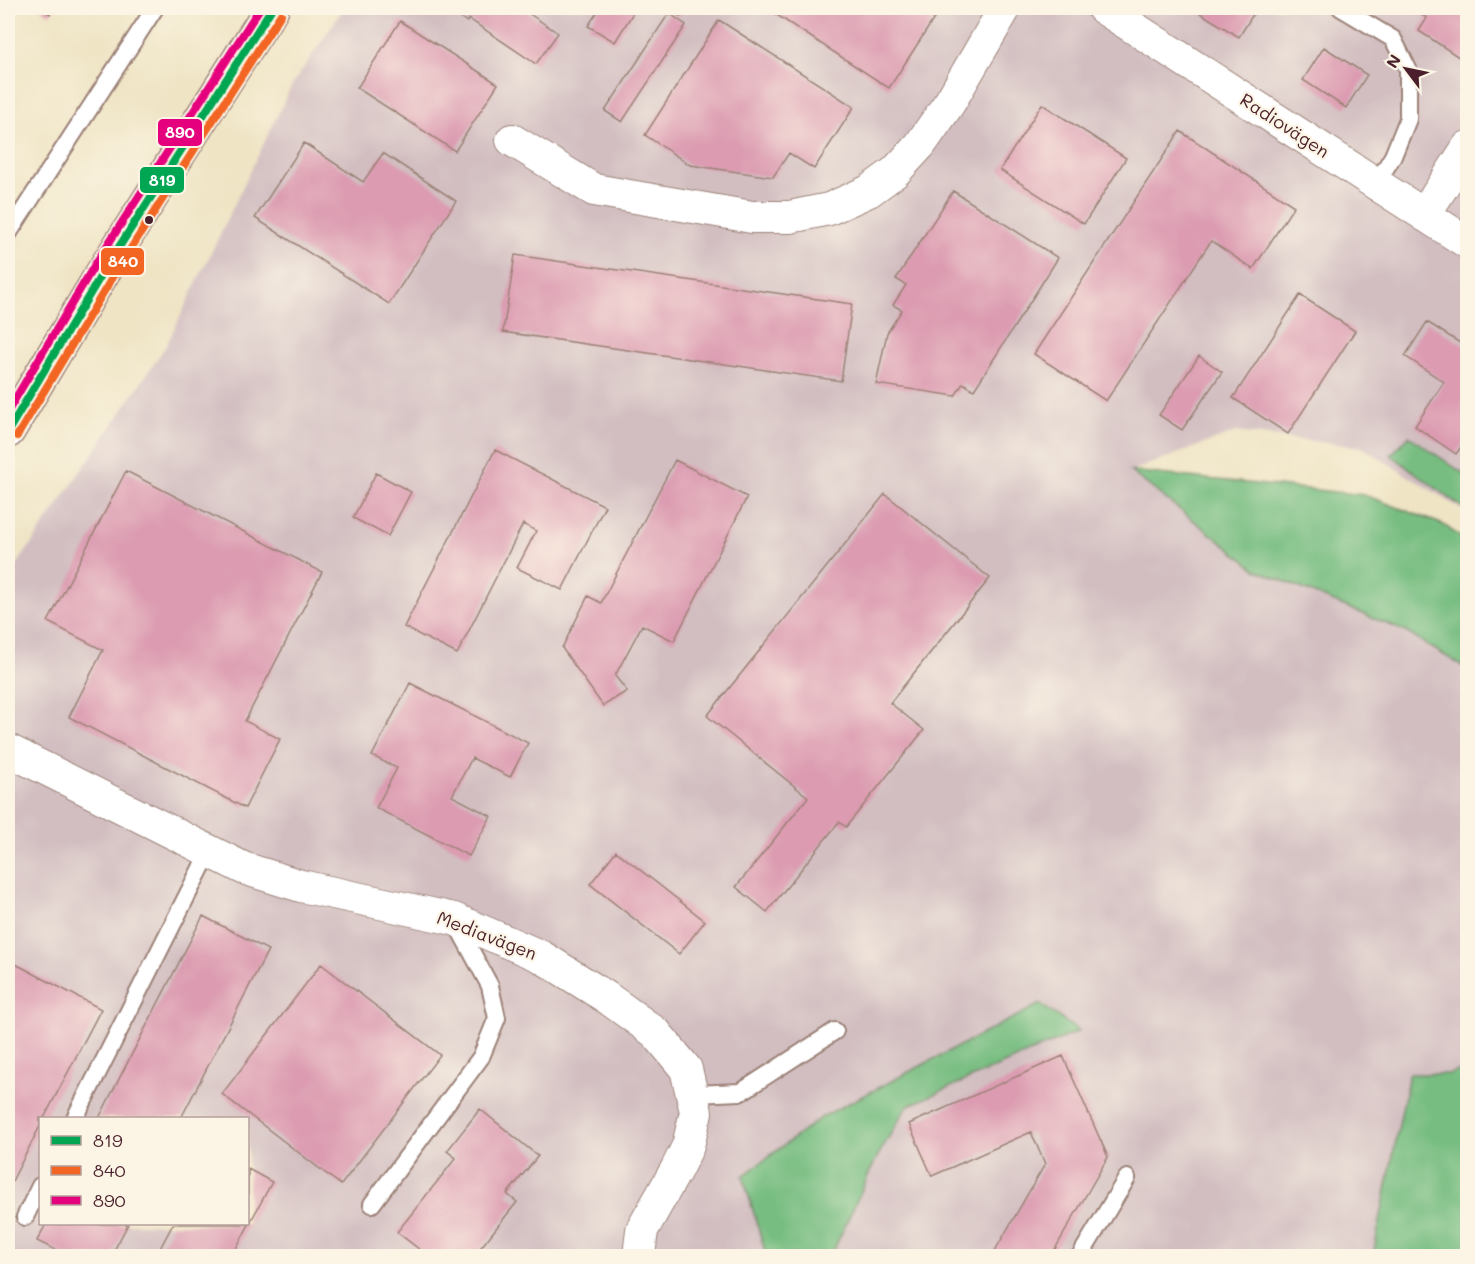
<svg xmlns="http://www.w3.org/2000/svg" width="1475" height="1264" viewBox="0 0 1475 1264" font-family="Mali,sans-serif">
<rect width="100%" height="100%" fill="#fcf5e5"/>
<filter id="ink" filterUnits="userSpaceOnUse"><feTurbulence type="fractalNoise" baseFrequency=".0167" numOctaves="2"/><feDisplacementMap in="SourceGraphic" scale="12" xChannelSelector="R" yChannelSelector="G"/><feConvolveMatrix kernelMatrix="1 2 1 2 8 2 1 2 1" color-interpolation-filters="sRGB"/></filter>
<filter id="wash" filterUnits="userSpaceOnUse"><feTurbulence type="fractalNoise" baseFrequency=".008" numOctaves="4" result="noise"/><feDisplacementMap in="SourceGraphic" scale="24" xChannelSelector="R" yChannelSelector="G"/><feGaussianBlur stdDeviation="1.35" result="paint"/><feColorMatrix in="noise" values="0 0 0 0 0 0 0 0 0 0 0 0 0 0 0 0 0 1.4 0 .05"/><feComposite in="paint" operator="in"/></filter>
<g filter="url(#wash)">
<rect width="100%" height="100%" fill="#efe4c4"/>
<path fill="#d2bec1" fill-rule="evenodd" d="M344,8h1123v505l-105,-66 -126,-15 -105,39 126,99 147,61 63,38v399l-18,6h-40l-36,182h-1365v-678l158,-232 126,-261zM40,1118h208v106h-208z"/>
<path fill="#77bd81" stroke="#606e56" stroke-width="1.5" d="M1409,436l58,40v35l-76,-56z
M1130,471l235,24 79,30 23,17v127l-63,-38 -147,-61z
M1040,1004l39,27 -172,75 -31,53 -45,97 -65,-1 -23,-79 79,-59z
M1467,1068v188h-94l36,-182h40z"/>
<g id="blocks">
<path fill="#dc9bb1" d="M40,8h14l-4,6z
M446,8h82l-3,3 33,22 -22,31 -67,-45 -2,3z
M600,8h36l-21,34 -27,-16z
M666,8h19l-5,8z
M766,8h175l-52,80z
M1192,8h65l-18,29z
M1410,8h58v55l-49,-32 8,-13z
M669,13l17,12 -64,97 -17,-11z
M719,20l135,87 -40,62 -25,-16 -16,24 -83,-12 -45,-30z
M400,21l98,63 -43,67 -98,-63z
M1324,47l43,28 -21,33 -43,-28z
M1042,104l84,54 -42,66 -84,-54z
M1180,131l114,75 -41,63 -42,-28 -105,160 -72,-47z
M304,143l59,39 20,-29 73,48 -67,103 -134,-86z
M953,191l105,67 -84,132 -11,-7 -8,13 -79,-12 11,-51 15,-23 -9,-5 13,-20 -10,-6z
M515,255l337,49 -11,77 -338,-49z
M1300,295l55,36 -67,103 -55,-36z
M1427,322l41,26v89l-12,17 -41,-28 29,-44 -39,-26z
M1199,356l23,16 -40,58 -23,-15z
M495,450l110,56 -43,84 -45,-22 19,-37 -13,-7 -66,130 -53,-27z
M675,460l72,37 -73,144 -32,-16 -27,51 12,15 -24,15 -41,-58 26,-52 13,7z
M126,471l196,101 -77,149 35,18 -35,69 -176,-91 34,-67 -55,-28z
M376,473l35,19 -23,44 -35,-18z
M885,494l105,84 -100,125 34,27 -78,97 -7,-5 -72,90 -31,-25 72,-90 -101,-81z
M410,683l118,60 -18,34 -38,-19 -20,38 39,20 -22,40 -93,-48 21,-40 -25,-12z
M616,851l89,70 -26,33 -89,-70z
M203,916l65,34 -87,168h-82z
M8,960l93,49 -57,109h-4v8l-32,63z
M321,964l119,91 -99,130 -119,-91z
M1063,1056l45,101 -57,99h-59l53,-92 -14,-32 -99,44 -23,-52z
M480,1109l58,47 -31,38 10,8 -43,54h-46l-31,-24 59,-74 -9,-7z
M248,1169l24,13 -40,74h-76l17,-32h75z
M46,1224h82l-17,32h-43l-31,-15z
M8,1249l15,7h-15z"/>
</g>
</g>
<g filter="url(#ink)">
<use href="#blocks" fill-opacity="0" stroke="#9c8278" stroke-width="1.5"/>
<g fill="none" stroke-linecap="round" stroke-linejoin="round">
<g stroke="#9c8278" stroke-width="20">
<path id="service" d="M1341,8l52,31 15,30v50l-15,37 -17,28
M8,234l147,-226
M693,1094l48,-2 94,-61
M75,1118l134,-266
M372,1204l109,-147 16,-39 -7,-32 -34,-63
M25,1217l15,-31
M1080,1256l47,-78"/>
</g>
<g stroke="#9c8278" stroke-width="34">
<path id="minor" d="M1103,8l365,235
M512,140l82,50 158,27h38l39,-8 40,-18 26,-19 25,-27 30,-43 55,-94
M1424,215l44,-68
M8,750l235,118 58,18 153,33 88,38 64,40 50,36 30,36 10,43 -8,34 -12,24 -34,60 -3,26"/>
</g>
<g stroke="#9c8278" stroke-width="36">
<path id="tertiary" d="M8,431l95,-159 169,-264"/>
</g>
<use href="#service" stroke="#fff" stroke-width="16"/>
<use href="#minor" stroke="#fff" stroke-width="32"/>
<use href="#tertiary" stroke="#fff" stroke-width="33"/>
<g stroke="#fcf5e5" stroke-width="12">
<path id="bus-1" d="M8,431l95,-159 169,-264"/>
</g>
<g stroke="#fcf5e5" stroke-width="12">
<path id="bus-2" d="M17,436l95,-158 169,-264"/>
</g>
<g stroke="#fcf5e5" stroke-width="12">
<path id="bus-3" d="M8,411l86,-145 166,-258"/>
</g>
<use href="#bus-1" stroke="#00a651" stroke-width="8"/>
<use href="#bus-2" stroke="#f26522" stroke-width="8"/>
<use href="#bus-3" stroke="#e5007d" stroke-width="8"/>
</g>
</g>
<circle fill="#4a1f2b" stroke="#fcf5e5" stroke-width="2" cx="149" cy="220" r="5"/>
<g text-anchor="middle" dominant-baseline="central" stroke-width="4.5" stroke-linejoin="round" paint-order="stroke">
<g font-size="18" fill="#4a1f2b" stroke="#fcf5e5">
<text transform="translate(1285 125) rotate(33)">Radiovägen</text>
<text transform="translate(487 935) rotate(21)">Mediavägen</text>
</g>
</g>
<g stroke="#fcf5e5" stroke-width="2">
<rect x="157" y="118" width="46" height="29" rx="6" fill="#e5007d"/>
<rect x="139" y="166" width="46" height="28" rx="6" fill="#00a651"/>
<rect x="100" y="247" width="45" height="29" rx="6" fill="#f26522"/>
</g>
<g font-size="16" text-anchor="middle" font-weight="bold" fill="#fff">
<text x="180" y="138">890</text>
<text x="162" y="186">819</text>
<text x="123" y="267">840</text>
</g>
<rect width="1475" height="1264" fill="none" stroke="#fcf5e5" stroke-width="30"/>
<rect x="39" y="1117" width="210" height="108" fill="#fcf5e5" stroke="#b59f9b" stroke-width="1.5"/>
<rect x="51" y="1136" width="30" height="9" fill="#00a651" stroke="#b59f9b" stroke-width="1.5"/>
<text x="93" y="1147" font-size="18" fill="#4a1f2b">819</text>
<rect x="51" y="1166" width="30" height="9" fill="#f26522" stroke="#b59f9b" stroke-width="1.5"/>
<text x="93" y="1177" font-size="18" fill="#4a1f2b">840</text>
<rect x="51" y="1196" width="30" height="9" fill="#e5007d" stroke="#b59f9b" stroke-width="1.5"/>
<text x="93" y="1207" font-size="18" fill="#4a1f2b">890</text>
<g transform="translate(1406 69) rotate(302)" stroke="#fcf5e5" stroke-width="4.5" paint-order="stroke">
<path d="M0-4.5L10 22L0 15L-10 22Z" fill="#4a1f2b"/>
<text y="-9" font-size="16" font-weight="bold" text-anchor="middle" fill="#4a1f2b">N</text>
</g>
</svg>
